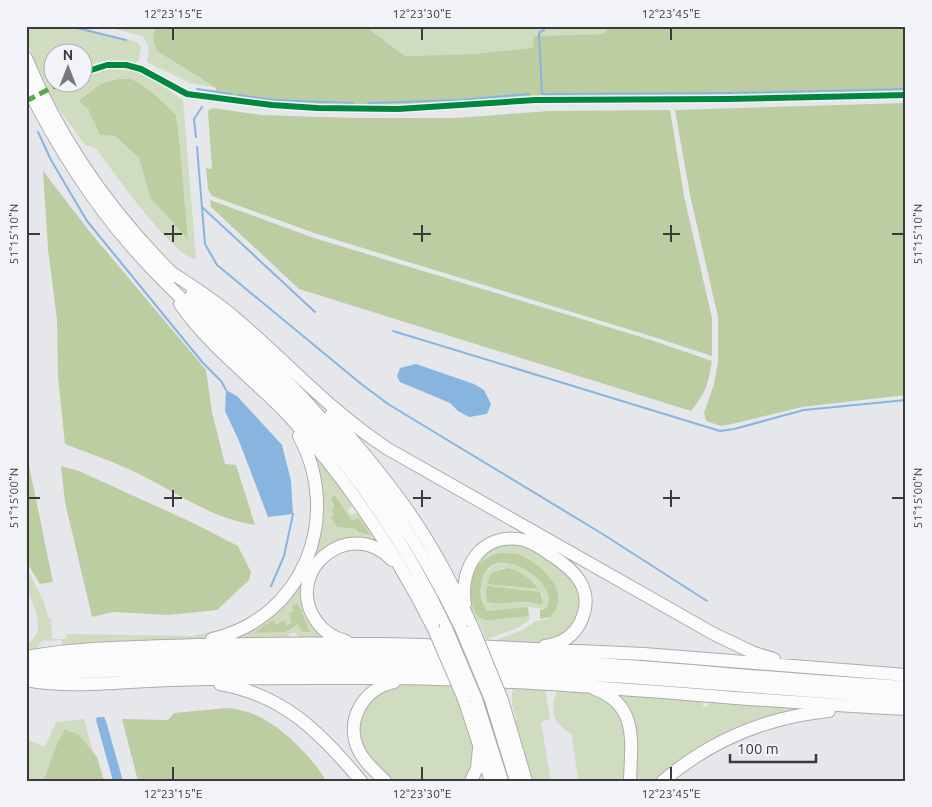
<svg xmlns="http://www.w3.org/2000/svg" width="932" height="807" viewBox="0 0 932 807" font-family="Ubuntu,sans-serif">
<rect width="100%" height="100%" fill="#e6e7ea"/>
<path fill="#d0dcbf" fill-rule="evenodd" d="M26,26h49l62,16 4,5 -2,13 -4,3 -31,-2 -21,7 -1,-16h-30v30l8,1 2,4c8,-2 12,-4 20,-5l1,-5c41,-21 67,-1 100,23l13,159c-23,-2 -85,-90 -100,-111l-11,-3 -29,-40 -22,-46 -8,-19zM80,100l96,15 2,12 9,112 -37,-42 -11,-39 -24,-22 -15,-1 -12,-27z
M102,26h53l-2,13 4,12 59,37 -26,-5 -43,-21 2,-14 -6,-12z
M365,26h245l-7,8 -69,2v12l-60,6 -69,2z
M308,445l46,58 -6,7 2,5 9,-3 29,38 -43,-8 -41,44 24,51 -29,4 -3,-8h-6l-5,9h-70l43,-19 58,-80zM334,505l18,17 4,7 -19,-2 -3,-12zM294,612l5,12 -13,8 -31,1 22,-8h10l5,-4z
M503,544l25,1 45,32 9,27 -9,25 -26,15 -59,-1 32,-12 16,-10 13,-2 10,-21 -46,-45c-24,-2 -49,17 -42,43 2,8 6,15 9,22 12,5 35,-1 49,-2l1,3 -12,9 -32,11 -8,-18 -3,1 -6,-17 -3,-16 14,-33z
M502,563c16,-2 47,18 47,35 0,5 -2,8 -4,11l-17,-2 -37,4 -6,-1c-8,-21 -8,-40 17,-47zM503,568h7l28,21 -51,-5zM542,593l1,5 -2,7c-18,-6 -36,2 -54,-3z
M26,567l18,35 5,17h2l1,20h15l-2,-5 127,2 32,-7 28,-14 5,2 -40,18 -15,4 -140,8v-7l-16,1v-2l-7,5 -2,6 -11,2v-7c24,-16 6,-38 1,-58 -2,-6 -1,-13 -1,-20z
M397,684h53l6,14 4,1 15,46 -7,36h-77l-25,-26 -8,-25 1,-9 11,-22z
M506,685l36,2 4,6 4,26 -9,3 10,59h-18l-18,-61 2,-1c-6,-12 -5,-17 -5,-30l-4,-1z
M559,688l41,5 25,26 2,62h-49l-6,-46c-4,-4 -11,-8 -15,-13 -6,-9 -4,-27 2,-34z
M609,689l94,12v5l4,1 4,-8 108,6 -27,7 -134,69h-25l1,-46z
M84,719l9,33 -14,-17 -14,-6 -8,15 -14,37h-17v-42l19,8 11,-25z"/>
<path fill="#bdcda2" d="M155,26h210l40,30 69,-2 59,-6 1,-12 69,-2 7,-8h290l6,7v62l-178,4 -193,1 -137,9 -126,-4 -57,-7 1,-10 -59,-37 -4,-12z
M119,79h13l22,15 22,21 2,12 10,113 -38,-43 -11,-39 -24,-22 -15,-1 -12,-26 -9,-8 21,-17z
M906,103v292l-104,12 -70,17 -11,2 -15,-5 -2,-8 10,-29 4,-22v-45l-28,-122 -15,-85z
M213,108l48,7 93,3h101l95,-7 120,-1 14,86 28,122v38l-55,-18 -340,-104 -105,-38 -4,-7 -2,-21 6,1 -4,-58z
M43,171l47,61 116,138 6,42 13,52 11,1 19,60c-42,-6 -78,-32 -116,-51 -24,-12 -49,-20 -74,-30l-7,-67 -1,-57 -9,-71z
M210,200l104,38 337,102 61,21c-4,24 -6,31 -21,50l-392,-122 -88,-82z
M26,451l27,131 -13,2 -14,-23z
M61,466l18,5 112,51 47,24 13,26 -2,8 -32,30 -48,5 -56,-3 -21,5 -27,-115z
M335,495l17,26 7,-3 11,17 -12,-3 -2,-3 -19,-2 -6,-10 3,-2 -2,-4 2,-6 -3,-7z
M500,553c7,0 14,0 20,2 15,6 36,24 38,40 2,8 -3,15 -7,22l-11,2v-9l5,-1c2,-3 4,-6 4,-10 0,-24 -61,-60 -68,-14 -2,9 1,19 6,26l41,-4 1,9c-10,1 -41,6 -47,3 -16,-9 -13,-43 -3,-55 6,-6 14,-9 21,-11z
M507,568c12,1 24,11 31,21l-51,-5 4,-11z
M487,586l53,6 3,9 -2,4c-18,-7 -36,2 -54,-3l-1,-9z
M298,604l12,28h-8l-4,-8 -12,8 -32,1 18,-13 5,5 6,-5 4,5 5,-3 -3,-8 5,-3 -2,-5z
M228,708c7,1 13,2 20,4 29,9 63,43 78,69h-188l-16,-62 46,1 6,-7z
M65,729l14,6 18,22 7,24h-61l14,-37z"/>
<path fill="#88b5e0" d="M416,364l58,20 10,6 7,14 -4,10 -18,3 -11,-6 -8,-8 -50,-21 -3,-6 3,-8z
M226,390l11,6 45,49 9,36 2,33 -25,3 -29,-76 -14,-30z
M97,717h7l2,4 17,60h-10l-17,-61z"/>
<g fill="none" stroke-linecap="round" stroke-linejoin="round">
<path stroke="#88b5e0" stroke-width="2" d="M69,26l57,14
M544,30l-4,2 -1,2 3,60 186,-1 178,-4
M197,89l35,5
M238,95l36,5 79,3
M368,103l91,-3 70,-6
M38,132l13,28 36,61 116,142 18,18 5,9
M196,137l-2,-18 8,-12
M197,147l8,97 12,21 143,118 28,21 213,129 106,68
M202,207l113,105
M393,331l327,100 14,-2 70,-19 102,-10
M271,586l13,-30 9,-42"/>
<g stroke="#abacae" stroke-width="14">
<path id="highway" d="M26,58c34,82 86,156 149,218
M26,84c29,59 63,114 107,164 54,62 120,111 175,172 56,62 102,132 138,208
M169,271c23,15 45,29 65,46 52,44 97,95 154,132l326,185 40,19 20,6
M192,294c38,34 76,67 111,104 64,69 118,146 158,230
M180,304c30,43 73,74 108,111 59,64 106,135 145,212
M331,415c28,32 55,64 79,99 25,36 45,75 63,115
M465,604c-6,-38 18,-73 59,-64 10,3 19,9 27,15 24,15 44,35 30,66 -7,15 -20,23 -36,25
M212,639c92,-21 131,-123 87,-203
M346,641c-12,-3 -22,-9 -29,-19 -36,-49 32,-108 75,-62
M472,646l172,8 262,21
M26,657c56,-10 113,-10 170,-12 84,-2 169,-2 253,1
M26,664c181,-12 364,-12 544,-2 112,7 224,19 336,25
M479,669l149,8 278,21
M29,675c144,-9 287,-11 430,-7
M26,680c48,9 98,1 146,0 71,-3 142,-2 212,-2 175,1 348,23 522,31
M220,684c64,11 101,49 141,97
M595,689c44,16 36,54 35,92
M464,699l27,82
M476,699l26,82
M491,700l25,81
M502,700l24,81
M385,781c-9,-9 -20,-18 -26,-30 -15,-30 4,-62 35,-69
M471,781l6,-13 2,-20
M663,781c47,-40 104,-64 166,-70"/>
</g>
<use href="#highway" stroke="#fbfbfc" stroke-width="12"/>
<g stroke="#abacae" stroke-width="14" stroke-linecap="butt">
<path id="highway-bridge" d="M433,627l31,72
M446,628l30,71
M461,628l30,72
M473,629l29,71"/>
</g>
<use href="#highway-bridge" stroke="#fbfbfc" stroke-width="12"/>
<path stroke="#55ac46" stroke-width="5" stroke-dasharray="10 5" stroke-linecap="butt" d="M26,101l37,-19"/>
<g stroke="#f2f3f8" stroke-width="9">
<path id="cycleway" d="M82,73l25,-8h19l15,4 46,25 85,11 45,3 81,1 137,-9 193,-1 178,-4"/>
</g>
<use href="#cycleway" stroke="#00873e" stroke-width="6"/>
</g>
<path fill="none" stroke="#3a3a3c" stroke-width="2" d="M173,28v12M422,28v12M671,28v12M173,225v17M422,225v17M671,225v17M28,234h12M164,234h18M413,234h18M663,234h17M892,234h12M173,490v17M422,490v17M671,490v17M28,498h12M164,498h18M413,498h18M663,498h17M892,498h12M173,767v13M422,767v13M671,767v13"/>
<rect width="932" height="807" fill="none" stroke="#f2f3f8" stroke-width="55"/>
<g transform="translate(68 68)"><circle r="24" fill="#f2f3f8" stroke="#a8a9ad"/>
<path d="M0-4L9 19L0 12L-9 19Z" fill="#767779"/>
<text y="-8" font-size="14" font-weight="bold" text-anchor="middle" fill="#3a3a3c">N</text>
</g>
<path d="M730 754v8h86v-8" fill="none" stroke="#3a3a3c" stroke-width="2.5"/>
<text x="737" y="754" font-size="15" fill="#3a3a3c" stroke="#f2f3f8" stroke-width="4" paint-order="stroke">100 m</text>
<rect x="28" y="28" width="876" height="752" fill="none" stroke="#3a3a3c" stroke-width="2"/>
<g font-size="12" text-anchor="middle" fill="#3a3a3c">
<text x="173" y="18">12°23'15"E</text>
<text x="422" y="18">12°23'30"E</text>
<text x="671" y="18">12°23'45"E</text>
<text transform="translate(14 234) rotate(-90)" y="4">51°15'10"N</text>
<text transform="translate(918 234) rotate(-90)" y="4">51°15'10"N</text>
<text transform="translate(14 498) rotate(-90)" y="4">51°15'00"N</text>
<text transform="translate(918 498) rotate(-90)" y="4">51°15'00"N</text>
<text x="173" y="798">12°23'15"E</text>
<text x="422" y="798">12°23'30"E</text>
<text x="671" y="798">12°23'45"E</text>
</g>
</svg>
